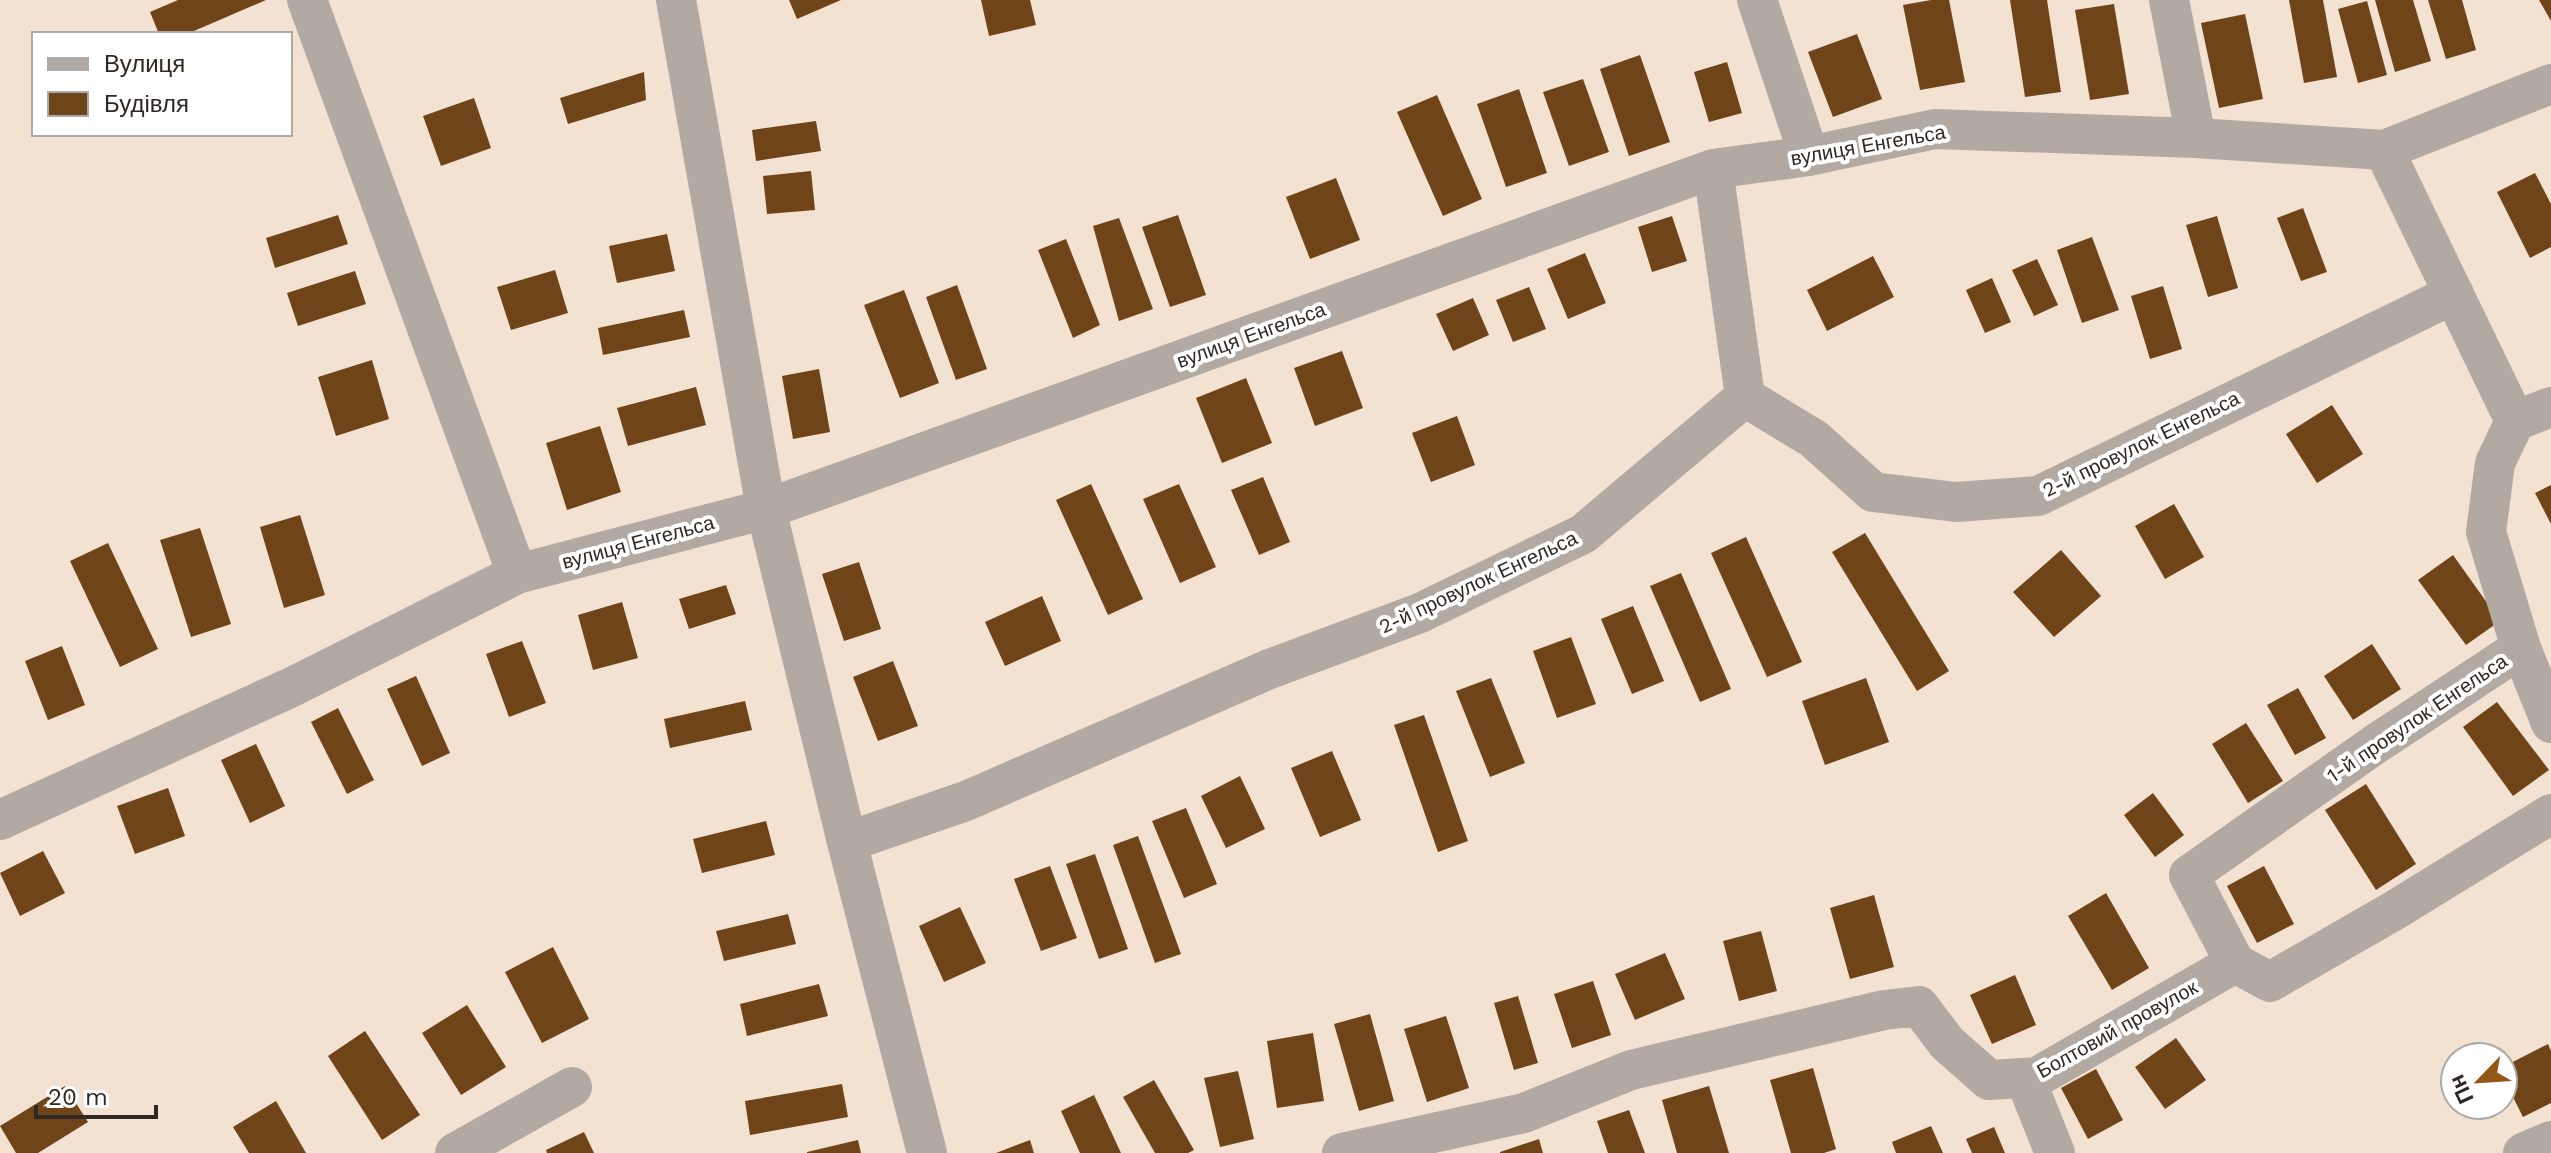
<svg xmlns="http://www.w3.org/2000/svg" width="2551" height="1153" viewBox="0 0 2551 1153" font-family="'Work Sans',sans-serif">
<rect width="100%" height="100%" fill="#f3e1d2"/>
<path fill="#6f4419" d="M178,0h88l-79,34h-28l-9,-22z
M789,0h52l-44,19z
M981,0h49l6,25 -47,11z
M1931,0h18l16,82 -45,8 -17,-85z
M2010,0h37l14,92 -36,5z
M2289,0h34l14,77 -33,6z
M2375,0h38l18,61 -36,11z
M2428,0h34l14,50 -30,9z
M2539,0h12v21z
M2367,1l20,74 -29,8 -20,-74z
M2114,4l15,90 -39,6 -15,-90z
M2245,14l18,85 -44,9 -18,-85z
M1857,34l25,65 -49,18 -25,-65z
M1640,55l30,87 -41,14 -29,-87z
M1727,62l15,51 -33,9 -15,-50z
M644,72l2,28 -78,24 -8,-26z
M1583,79l26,73 -40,14 -26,-74z
M1519,89l28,84 -41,14 -29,-83z
M1437,95l45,104 -39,17 -46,-104z
M474,98l17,50 -50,18 -18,-50z
M816,121l5,30 -65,10 -4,-31z
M811,171l4,39 -48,4 -4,-38z
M2535,173l16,31v43l-21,11 -33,-66z
M1336,178l24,62 -50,19 -24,-62z
M2303,208l24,64 -26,9 -24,-63z
M338,215l10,29 -73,24 -9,-30z
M1178,215l28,80 -36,12 -28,-80z
M1672,216l15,45 -35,11 -14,-45z
M2217,216l21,72 -30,9 -22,-72z
M1119,218l34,91 -34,12 -26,-95z
M667,234l8,37 -58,12 -8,-37z
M2092,237l27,73 -37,13 -25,-73z
M1066,239l34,86 -27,13 -35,-88z
M1585,253l21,50 -38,16 -21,-50z
M1873,256l21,41 -67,34 -20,-41z
M2037,259l21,46 -24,11 -22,-46z
M555,270l13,43 -57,17 -14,-43z
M355,271l11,33 -68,22 -11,-33z
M1992,278l19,44 -26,11 -19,-43z
M957,285l30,84 -31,11 -30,-83z
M2163,286l19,63 -32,10 -19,-63z
M1529,287l17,42 -33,13 -17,-42z
M904,290l35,93 -39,15 -36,-93z
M1473,298l16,37 -36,16 -17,-37z
M684,310l6,27 -87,18 -5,-27z
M1342,351l21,57 -48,18 -21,-58z
M372,360l17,59 -53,17 -18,-59z
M819,369l11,63 -37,7 -11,-63z
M1246,378l26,65 -50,20 -26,-65z
M696,387l10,38 -78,21 -11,-38z
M2332,405l31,49 -46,29 -31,-49z
M1457,416l18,49 -44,17 -19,-49z
M600,426l21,66 -54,18 -21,-67z
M1263,477l27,65 -31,13 -28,-65z
M1091,484l52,115 -35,16 -52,-115z
M1179,484l37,83 -36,16 -37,-84z
M2551,485v39l-16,-31z
M2174,504l30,53 -39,22 -30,-53z
M300,515l25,80 -41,13 -24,-81z
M200,528l31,96 -40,13 -31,-97z
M1865,533l84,138 -32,20 -85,-139z
M1746,537l56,125 -35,15 -56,-124z
M108,543l50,106 -38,18 -50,-106z
M2061,550l40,46 -47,41 -41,-45z
M2453,555l47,66 -34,24 -48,-65z
M859,562l22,67 -37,12 -22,-67z
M1681,573l50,116 -31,13 -50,-116z
M726,585l10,29 -47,15 -10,-30z
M1042,596l19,45 -56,25 -20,-44z
M622,602l16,56 -45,12 -15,-55z
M1633,606l31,75 -32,13 -31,-75z
M1571,637l25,67 -39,14 -24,-67z
M522,641l24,62 -37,14 -23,-63z
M2372,644l29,45 -48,31 -29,-44z
M62,646l23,59 -37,15 -23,-59z
M893,661l25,65 -40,15 -25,-64z
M416,676l34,77 -28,13 -35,-77z
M1491,678l34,85 -35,14 -34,-86z
M1866,678l23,64 -64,23 -23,-64z
M2298,688l28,50 -31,17 -28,-50z
M745,701l7,29 -82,18 -6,-29z
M2497,702l52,68 -36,26 -50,-69z
M338,708l36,72 -27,14 -36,-72z
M1424,715l44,126 -30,11 -44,-127z
M2246,723l37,58 -35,22 -36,-59z
M256,744l29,62 -35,17 -29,-63z
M1332,751l29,69 -41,17 -29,-69z
M1240,776l25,53 -39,19 -25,-52z
M2366,784l50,80 -40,26 -51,-80z
M168,788l17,48 -50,18 -18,-48z
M2153,793l31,42 -29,22 -31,-42z
M1186,808l31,76 -33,14 -32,-77z
M766,821l9,34 -73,18 -9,-34z
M1138,836l43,118 -26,9 -42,-118z
M43,851l22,42 -45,23 -20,-43z
M1095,854l33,95 -29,10 -33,-95z
M1050,866l27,72 -36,13 -27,-72z
M2264,866l30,58 -37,19 -30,-57z
M2106,893l43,75 -37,22 -44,-74z
M1874,895l20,72 -44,12 -20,-71z
M960,907l26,56 -42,19 -25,-56z
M788,914l8,30 -72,17 -8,-30z
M1761,931l16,60 -38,10 -16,-60z
M553,947l36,72 -47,24 -37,-71z
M1665,953l20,46 -50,21 -20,-46z
M2015,975l21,50 -44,19 -22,-49z
M1593,981l18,54 -39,13 -18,-54z
M819,984l9,32 -81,20 -7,-32z
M1518,996l20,67 -24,7 -20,-67z
M467,1005l39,62 -45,28 -39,-62z
M1370,1014l24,87 -35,10 -25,-87z
M1446,1016l23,72 -42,14 -23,-73z
M365,1031l55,84 -38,25 -54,-84z
M1313,1033l11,68 -47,7 -10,-67z
M2176,1038l30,42 -41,29 -30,-42z
M2548,1044l3,7v52l-28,14 -20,-40v-10z
M1813,1068l23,81 -12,4h-33l-21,-73z
M2096,1069l27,51 -35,19 -27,-51z
M1238,1071l16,68 -34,8 -16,-69z
M1154,1080l40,70 -6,3h-33l-32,-56z
M842,1084l6,33 -98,18 -5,-34z
M65,1086l23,36 -50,31h-22l-16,-27z
M1709,1086l20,67h-52l-15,-53z
M1094,1095l27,58h-41l-19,-42z
M276,1101l30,52h-57l-16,-26z
M1629,1110l16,43h-37l-11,-32z
M1931,1126l12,27h-47l-4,-11z
M1994,1127l11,26h-33l-6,-14z
M584,1132l10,21h-47l-1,-3z
M1539,1139l4,14h-43v-1z
M858,1140l3,13h-54v-1z
M1030,1140l4,13h-38z"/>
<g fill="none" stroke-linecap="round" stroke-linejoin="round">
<path stroke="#b1a9a2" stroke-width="40" d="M307,0l210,574
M676,0l90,509 81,333 80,311
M1757,0l52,156
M2169,0l27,138
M1713,169l32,228
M2515,421l36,-14
M2521,648l30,75
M0,820l292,-133 225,-113 249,-65 947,-340 96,-13 126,-27 261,9 188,12 167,-66
M847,842l119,-41 301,-131 153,-57 163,-79 162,-137 69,42 59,53 83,10 82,-6 416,-202
M2235,963l-46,-88 185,-130 147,-97 -35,-116 9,-69 20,-42 -131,-271
M2025,1078l30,75
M455,1153l117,-66
M1342,1153l182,-40 107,-43 253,-60 35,-4 28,37 42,37 48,-3 198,-114 35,19 125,-72 156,-96
M2523,1153l28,-12"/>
</g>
<g text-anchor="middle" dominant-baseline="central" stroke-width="8" stroke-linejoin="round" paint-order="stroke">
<g font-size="20" fill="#2f2823" stroke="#fff">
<text transform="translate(1868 145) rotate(-10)">вулиця Енгельса</text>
<text transform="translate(1251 335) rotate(-20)">вулиця Енгельса</text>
<text transform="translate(2141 444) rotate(-26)">2-й провулок Енгельса</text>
<text transform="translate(638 542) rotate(-15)">вулиця Енгельса</text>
<text transform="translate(1478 582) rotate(-25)">2-й провулок Енгельса</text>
<text transform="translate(2417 718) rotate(-34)">1-й провулок Енгельса</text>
<text transform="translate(2117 1029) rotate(-29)">Болтовий провулок</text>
</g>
</g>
<rect x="32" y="32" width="260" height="104" fill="#ffffff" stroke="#aca9a7" stroke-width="2"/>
<rect x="48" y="58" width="40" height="12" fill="#b1a9a2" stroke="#aca9a7" stroke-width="2"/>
<text x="104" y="72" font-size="24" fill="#2f2823">Вулиця</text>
<rect x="48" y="92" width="40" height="24" fill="#6f4419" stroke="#aca9a7" stroke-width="2"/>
<text x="104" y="112" font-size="24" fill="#2f2823">Будівля</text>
<g transform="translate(2479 1081) rotate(245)"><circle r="38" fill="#ffffff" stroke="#aca9a7" stroke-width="2"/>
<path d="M0-6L14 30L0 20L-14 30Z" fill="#935817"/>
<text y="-12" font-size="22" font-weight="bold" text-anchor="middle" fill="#2f2823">Пн</text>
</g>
<path d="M36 1105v12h120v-12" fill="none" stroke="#2f2823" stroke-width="4"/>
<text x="48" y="1105" font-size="24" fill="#2f2823" stroke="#ffffff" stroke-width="6" paint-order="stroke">20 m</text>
</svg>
